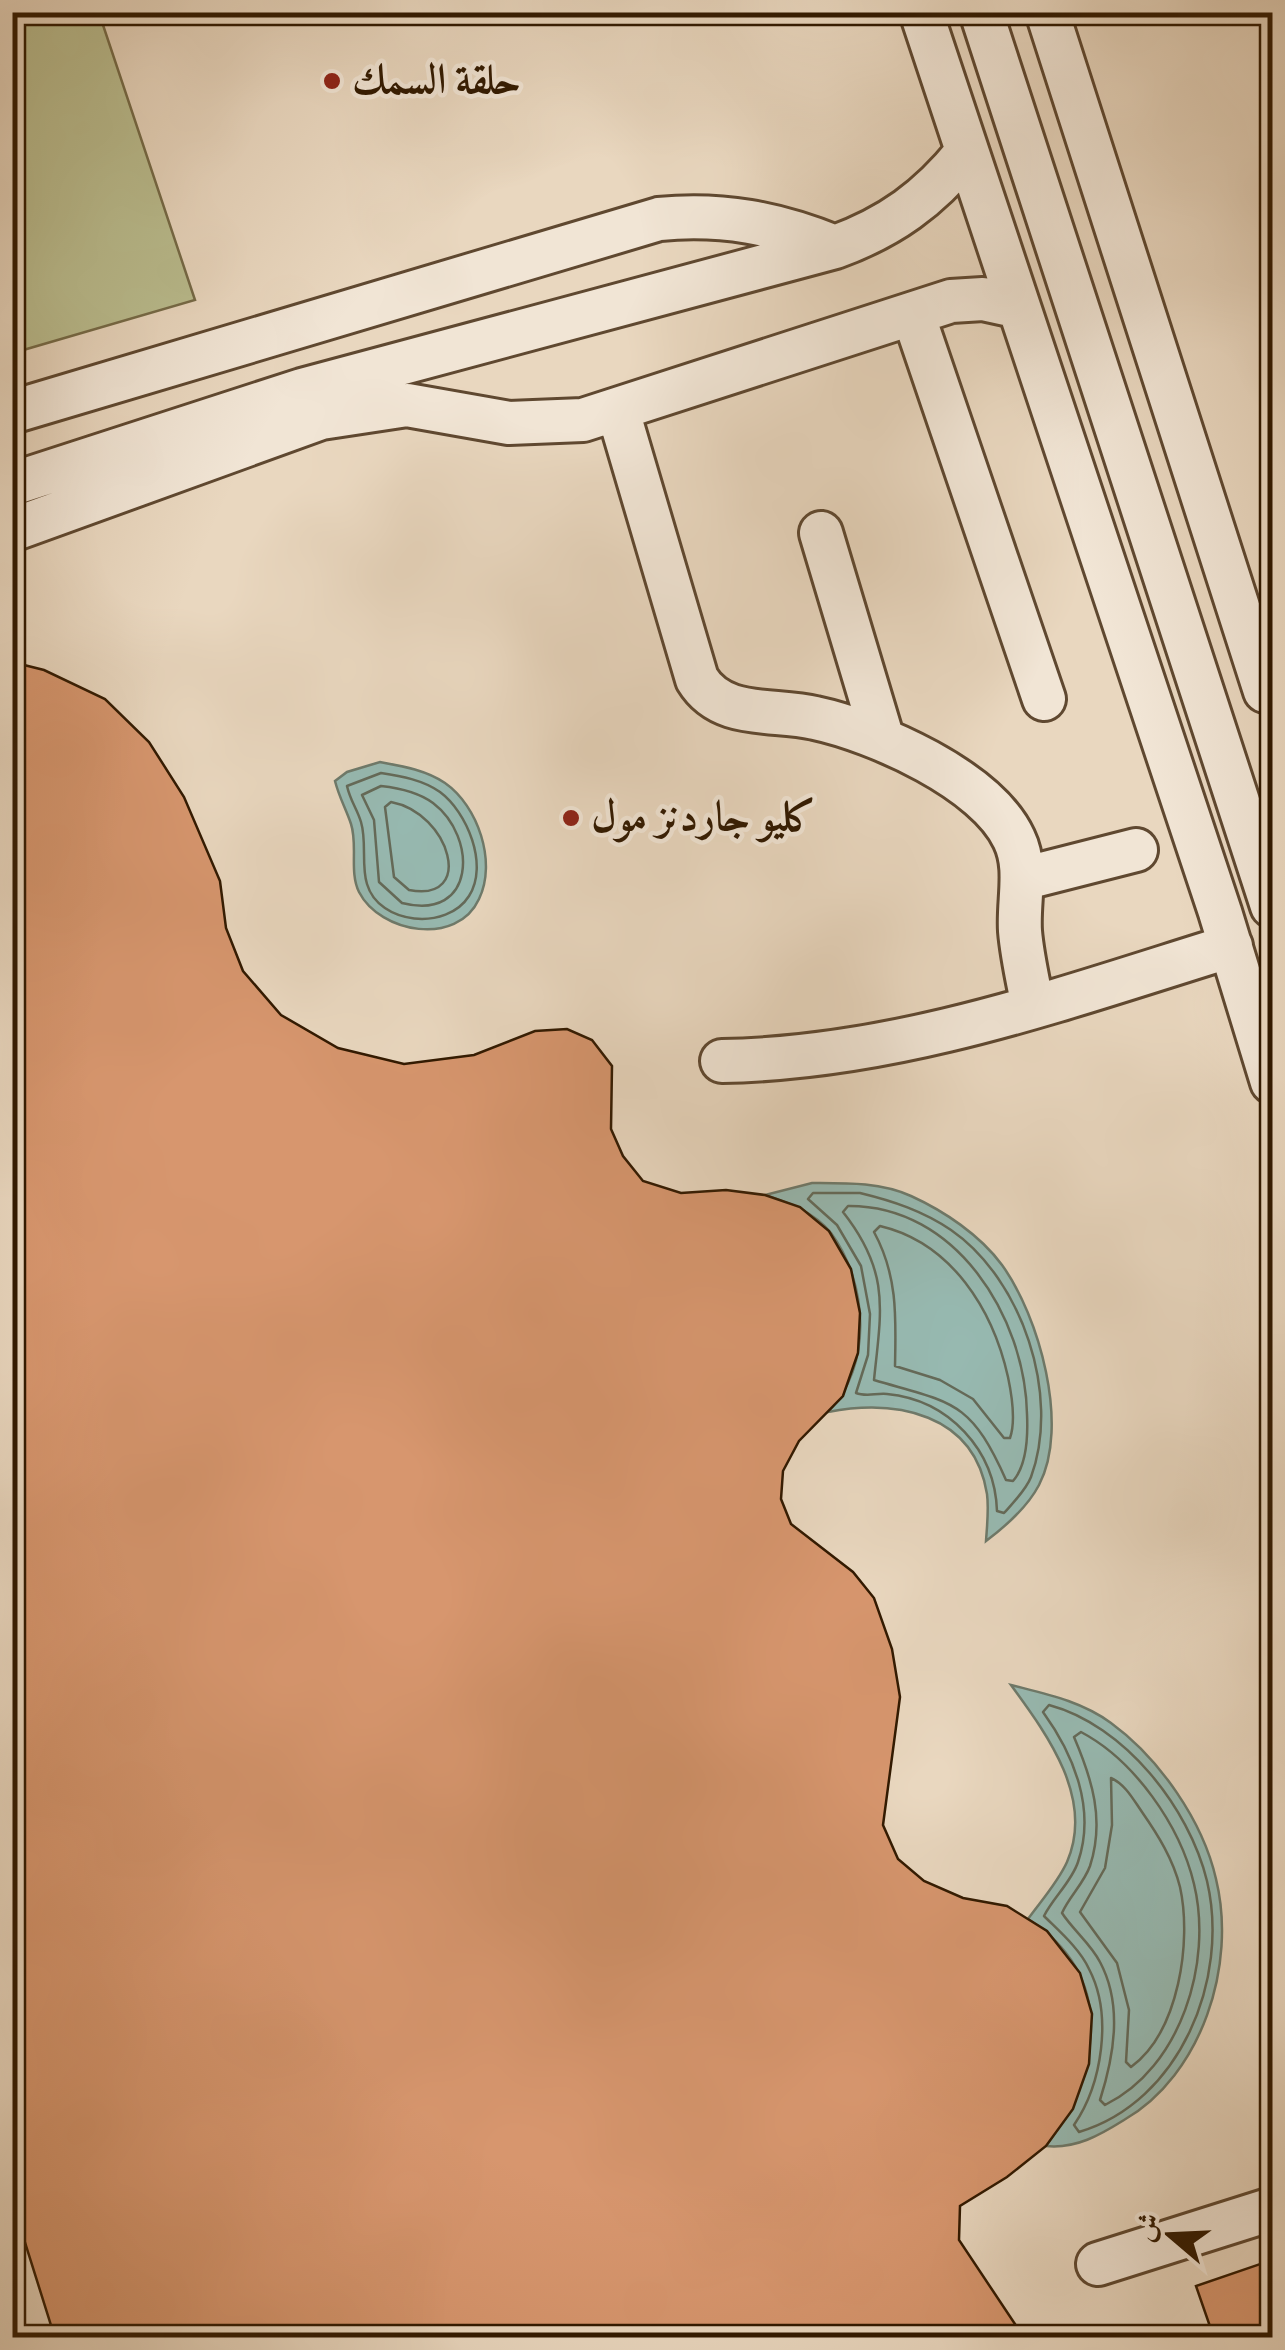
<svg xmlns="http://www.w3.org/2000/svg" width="1285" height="2350" viewBox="0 0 1285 2350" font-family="'IM FELL DW Pica',Amiri,serif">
<rect width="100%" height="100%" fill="#e9d7bf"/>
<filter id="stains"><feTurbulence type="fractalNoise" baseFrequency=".002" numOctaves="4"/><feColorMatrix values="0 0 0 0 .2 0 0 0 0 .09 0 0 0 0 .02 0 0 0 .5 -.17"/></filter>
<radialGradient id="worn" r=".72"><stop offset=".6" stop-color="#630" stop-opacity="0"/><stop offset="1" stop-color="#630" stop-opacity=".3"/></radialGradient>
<path fill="#babd8f" stroke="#766b48" stroke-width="2.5" d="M13,12l86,1 96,287 -182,53z"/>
<path fill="#97bab2" stroke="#6e7a6b" stroke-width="2.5" d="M380,762c22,4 46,8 65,21 33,23 52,79 34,116 -22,48 -99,34 -120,-7 -10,-20 -1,-47 -8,-68 -5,-15 -12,-27 -16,-43l12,-9z
M812,1183c33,0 68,-1 99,13 33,15 69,39 91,69 37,51 68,161 37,220 -12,23 -33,41 -53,56 1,-15 3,-32 1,-47 -13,-81 -91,-95 -159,-82 45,-46 40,-129 3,-179 -17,-21 -42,-30 -66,-38z
M1011,1685c35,9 70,16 100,38 48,35 92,98 105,156 21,86 -14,196 -92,241 -24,15 -48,29 -78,26 55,-76 71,-169 -18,-227 13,-18 30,-37 39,-57 28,-64 -21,-129 -56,-177z"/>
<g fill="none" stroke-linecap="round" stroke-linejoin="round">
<path stroke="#646a59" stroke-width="2.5" d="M381,773c20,3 42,7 59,19 27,20 49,73 29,104 -22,35 -90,29 -102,-12 -6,-19 0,-42 -6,-62 -4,-13 -11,-22 -14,-36z
M381,786c18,2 37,6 52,17 45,34 43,119 -31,100l-23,-21 -5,-62 -12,-25z
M391,802c59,11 85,101 18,88l-15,-13 -9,-70z
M860,1193c33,8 63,18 91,37 71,49 110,165 80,247 -5,13 -18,26 -27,36l-7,-2c-2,-61 -48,-111 -110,-117 -11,-1 -21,3 -31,-1l12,-38 2,-41 -9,-48 -24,-41 -29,-26 5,-6z
M848,1206c108,-1 177,111 179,208 1,21 0,51 -14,67l-7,-1c-36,-81 -54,-77 -132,-100 7,-69 17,-107 -31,-168z
M880,1226c72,17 113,84 128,151 4,19 8,44 2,61h-6l-31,-39 -33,-19 -45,-14c1,-48 3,-90 -21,-134z
M1049,1705c75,20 140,102 158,176 23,98 -27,221 -128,251l-5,-7c28,-41 39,-110 15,-156 -9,-20 -30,-38 -45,-53 9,-18 28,-35 34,-54 18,-53 -4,-107 -35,-150z
M1081,1732c53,28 99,93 113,152 19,78 -13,184 -89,221l-5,-5c14,-44 23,-95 0,-138 -9,-18 -27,-32 -38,-49 7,-16 22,-30 28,-47 15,-46 2,-87 -16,-129z
M1111,1778c14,6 22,21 31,34 16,23 31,47 38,75 12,54 -1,145 -49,180l-5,-5 3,-52 -12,-47 -37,-51 25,-44 7,-43z"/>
</g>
<path fill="#d7966e" stroke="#311900" stroke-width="2.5" d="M12,662l32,8 61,29 44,43 35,55 36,84 6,47 17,43 38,44 57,33 66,16 70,-9 61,-24 32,-2 25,11 20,26 -1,63 12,27 20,25 38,12 45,-3 39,5 35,12 29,24 22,38 9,44 -2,40 -15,43 -44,45 -16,30 -2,28 10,25 62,48 21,26 18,51 8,48 -17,128 15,34 26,22 39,17 44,8 40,25 33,42 12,41 -3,50 -16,45 -27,37 -39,31 -47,29 -1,34 58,87 1,11h-963l-43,-137z
M1272,2260v78h-58l-18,-52z"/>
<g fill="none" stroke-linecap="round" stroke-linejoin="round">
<g stroke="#5f4830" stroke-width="48">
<path id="minor" d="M921,12l299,900 52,170
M981,12l291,894
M1047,12l218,679
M913,314l131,385
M618,411l79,268c25,41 76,29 118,39 61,13 172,62 199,121 14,29 4,61 6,92 2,25 8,50 13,76
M12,412l647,-193c63,-6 117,4 176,28
M12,484l290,-94 533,-143c55,-20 94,-48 131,-94
M12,530l309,-112 86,-13 102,18 74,-3 368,-119 32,-2 32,7
M821,533l62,207
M1022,879l114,-29
M722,1061c177,-3 341,-63 509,-115
M1098,2264l174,-55"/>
</g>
<use href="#minor" stroke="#f1e5d5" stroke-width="42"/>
</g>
<g fill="#8f2418" stroke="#f1e5d5" stroke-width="4">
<circle cx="332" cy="81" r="10"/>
<circle cx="571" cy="818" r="10"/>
</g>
<g text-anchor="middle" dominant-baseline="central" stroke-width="9" stroke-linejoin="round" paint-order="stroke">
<g font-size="42" font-weight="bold" fill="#311900" stroke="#f1e5d5" text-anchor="start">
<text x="352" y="81">حلقة السمك</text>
<text x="591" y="818">كليو جاردنز مول</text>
</g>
</g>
<rect width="1285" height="2350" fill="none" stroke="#e9d7bf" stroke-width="50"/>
<rect x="15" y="15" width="1255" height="2320" fill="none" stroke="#311900" stroke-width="5"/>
<rect x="25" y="25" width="1235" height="2300" fill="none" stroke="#311900" stroke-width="2.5"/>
<g transform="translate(1170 2235) rotate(289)" stroke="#f1e5d5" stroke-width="8" paint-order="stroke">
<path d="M0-8L18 38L0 25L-18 38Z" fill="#311900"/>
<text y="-15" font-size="28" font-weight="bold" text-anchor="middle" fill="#311900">ش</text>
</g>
<rect width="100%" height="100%" filter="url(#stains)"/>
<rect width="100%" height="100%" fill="url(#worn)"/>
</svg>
